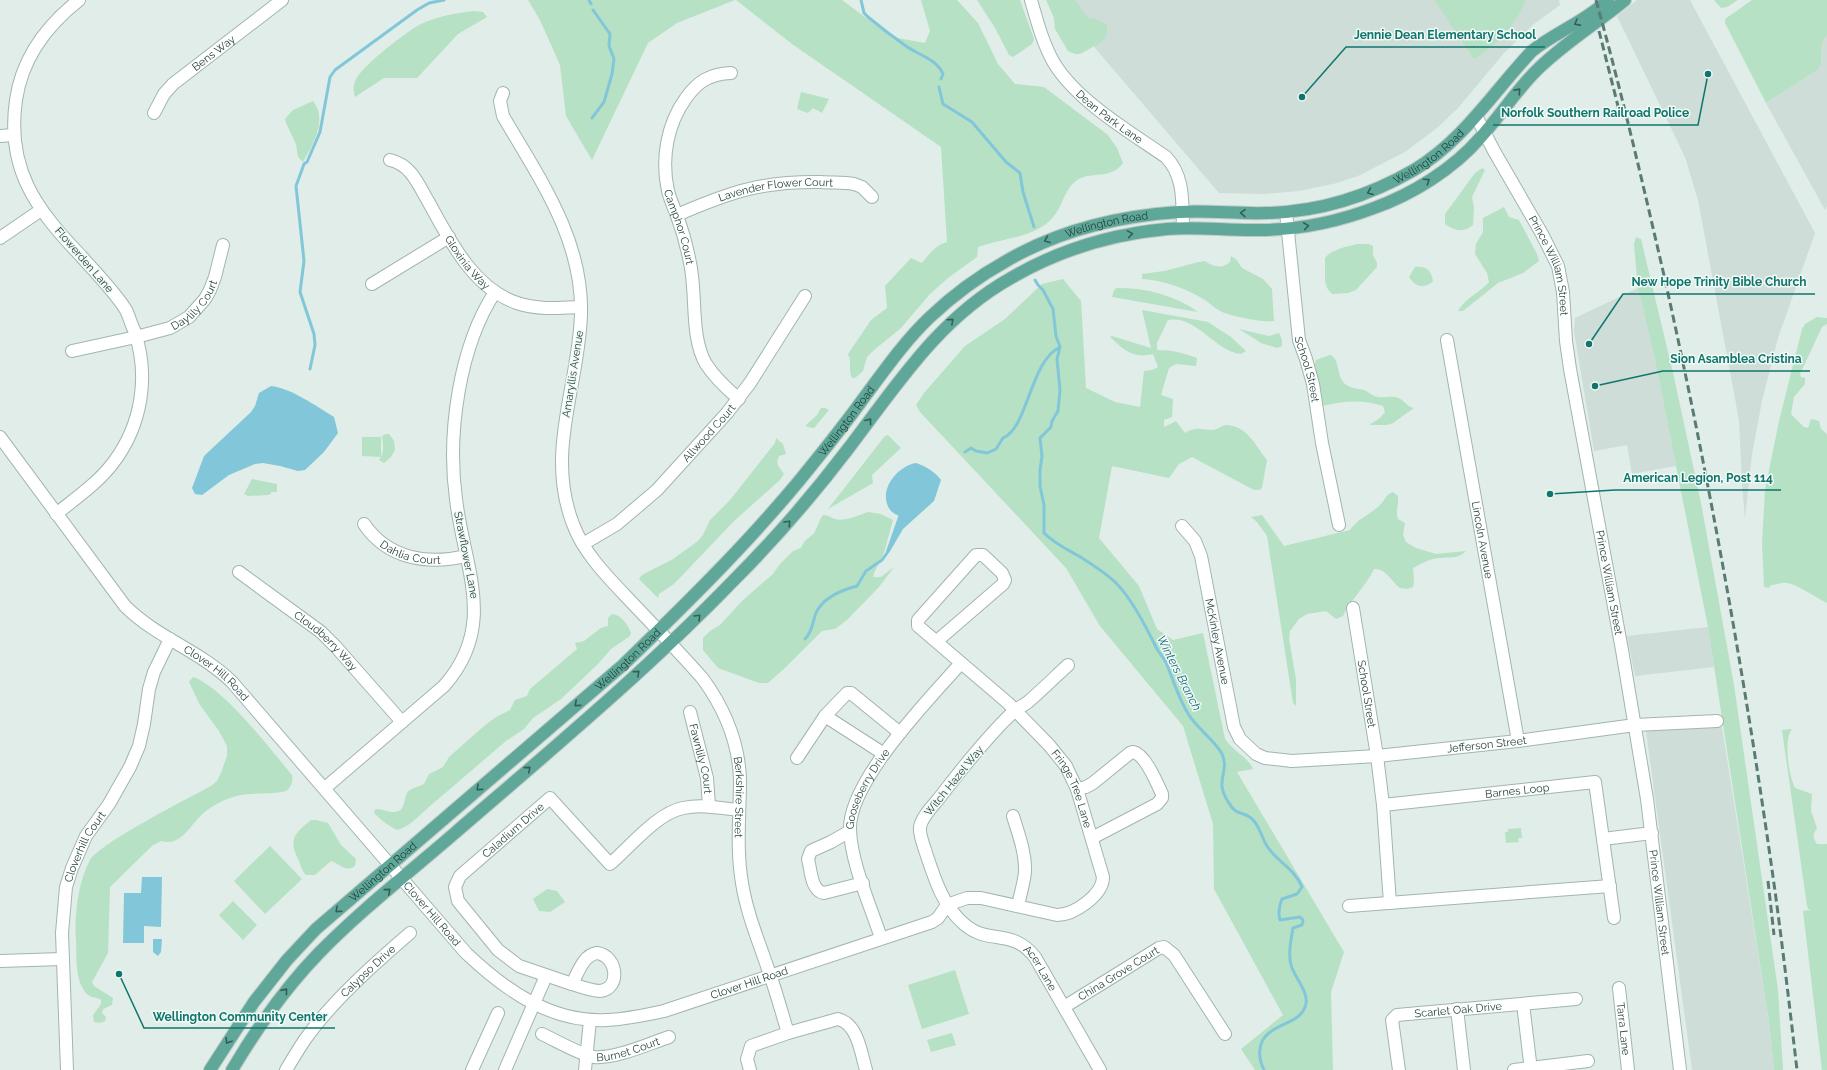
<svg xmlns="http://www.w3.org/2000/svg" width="1827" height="1070" viewBox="0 0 1827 1070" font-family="Raleway,sans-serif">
<rect width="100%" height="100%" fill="#e0ede8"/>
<path fill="#ceddd7" d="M1054,0h505l1,5 -26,19 -30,29 -46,55 -21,20 -32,24 -47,24 -21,7 -38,8 -35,3 -45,-1z
M1637,0h53l125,233 -37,105 -16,63 -10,53 -7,65 -3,-35 -3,-64 -41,-220 -13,-43 -68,-141z
M1827,35v171l-2,4 -59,-107 53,-34 2,-6 1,-20z
M1638,288l16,67 22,111 -44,8 -5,-29 -33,6 -20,-120 1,-13z
M1708,627l6,40 -79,9 -8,-40z
M1722,727l48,302 4,41h-82l-46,-339z"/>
<path fill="#b6e1c4" d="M528,0h207l-58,23 -29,20 -56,117 -26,-44 -6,-51 -20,-45z
M736,0h106l50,37 33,6 5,-12 -9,-31h36l21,23 20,41 17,20 29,3 64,48 9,13 6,15c-12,16 -27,9 -42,15 -17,8 -17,27 -28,39 -17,21 -51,21 -75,30l-1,10 -29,21 -18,16 -29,34 -27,22 -7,7 -4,14 -8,7h-3c-4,-8 0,-16 -4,-24l23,-34 16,-12 -2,-22 26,-28 11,5c7,-9 14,-18 25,-21l-6,-95 -149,-103z
M977,0h43l14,39 -2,5 -19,13 -4,-2 -14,-27z
M1046,0h29l13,18 8,1 11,6v10l-7,8 -20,11h-5l-7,-3 -13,-22 -1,-11z
M1434,0h92c-11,26 -29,45 -52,59z
M1714,0h24l-11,7 -6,1z
M1752,0h75v35l-5,8 -1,20 -2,6 -53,34 -41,-80v-4z
M474,11l9,1 4,5 -29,17 -41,44h-33l-29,19c-2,-7 -2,-12 1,-18 7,-14 50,-47 65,-55 16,-8 36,-11 53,-13z
M801,92l28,7 -7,14 -9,-5 -5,5 -11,-4z
M313,101c15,19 0,43 -10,61l-5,-5 -2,-13 -10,-21 -1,-4 8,-9z
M1482,168l3,2 -13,27 2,11 -1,17c-9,8 -19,6 -28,-1v-10l30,-41z
M1504,207l5,10 10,3 18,34 2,7 -16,12 -25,10 -35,28h-5c7,-13 22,-18 31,-29l-2,-9 -12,-19 1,-10 7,-12v-14z
M1636,237l5,2 33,138 27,126 33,182 44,305 5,80h-9l-4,-41 -62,-402 -54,-272 -16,-67 -4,-44z
M1357,244h12l4,2v9l4,8v4l-21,23 -8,3 -16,1 -5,-6 -2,-7v-23c7,-9 21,-11 32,-14z
M1231,256l5,3 6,9 21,11 9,10 2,32c-10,2 -45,-5 -54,-10 -5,-3 -9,-7 -15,-11 -18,-11 -41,-20 -63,-21v-5l22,-3 35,-9 6,-1c8,6 17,8 25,1z
M1415,267c11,-1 16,3 18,14 -8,9 -19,5 -24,-4z
M1063,279l18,22 5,87 29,14 25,5 4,-36 8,-1 6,-3 -5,-13c-20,5 -29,-4 -43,-17l2,-1 39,12 -9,-38 66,12 23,15 15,14 -5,3c-27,-3 -44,-39 -73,-34l-11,23v7c15,0 27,3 40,8l-1,8 -20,-2 -7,4 -8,27 12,4 -1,18 -8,3v7l12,-6 9,12c12,-7 16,-3 27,-3 5,0 10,-5 15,-5 20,1 29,21 40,35l-5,28 -3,2h-5l-62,-33 -13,7 -10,14 -57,-12 -13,72 40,48 18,43 16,11 30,-7 22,106c9,13 23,18 28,30l-16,3 107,180 -13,40 2,78h-78l-14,-21 42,-34 -69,-126 -1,-65 -30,-98 -83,-100 -34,-58 -146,-156 -4,-7 8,-12 41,-47 40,-27 37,-35z
M1117,288c30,0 57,7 81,24l-86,-15 2,-7z
M1817,317l10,1v6l-5,3 -22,47 1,3 4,1v6l-11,13 -3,17 13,13 4,1 3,-9 8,2 2,8 6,5v169c-10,-5 -31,-19 -40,-20 -5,-1 -11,2 -16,2l-2,3 -5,-1 -2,-43 3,-54 14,-69 23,-92 3,-5z
M1239,329l30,7 10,-3 3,7v6l-5,2 -16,-5z
M1330,355c10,4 6,19 14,28 6,6 12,5 20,7 5,2 8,6 14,7 7,1 14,-2 21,1 6,3 8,9 15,10l-21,15 -6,2h-18l11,-7 5,-6 -2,-6c-21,-7 -40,-5 -61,0l-7,-41 1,-5z
M821,408h4l4,2 -15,18 -7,-1 -1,-2 11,-10z
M386,434h3l5,7 1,9 -4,7 -7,6 -5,-3c6,-8 4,-15 3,-24z
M888,435l13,13 -29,27 1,8 -45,26 57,-73z
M362,437h19v20l-19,-1z
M776,438l7,6 3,10 -7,2c-4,8 0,11 5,18l-4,6 -46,41 -60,63 -15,10 -1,4 -19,-19 3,-4 31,-16 25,-18 5,-6 7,-15 20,-20 45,-57z
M252,479l25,5v8h-6v2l-3,1 -20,1 -4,-2z
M1393,492l5,4c1,9 -3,15 0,23l7,4 -2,12 3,7 10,6 20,6 30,-3c-7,8 -17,6 -26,7 -9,0 -19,6 -27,10l1,14 -1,5 -6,2 -7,-1c-8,-6 -14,-20 -26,-19 -8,17 -23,30 -31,47l-7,3 -10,-8 -19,3 -8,5 -9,12 -1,8 7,40v27l-3,-3 -26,-167 -10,-14 -6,-5 11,-2 22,31 66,-16c8,-12 20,-15 30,-25 5,-5 6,-11 13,-13z
M868,512l13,2 12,6 -9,33 -10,20 -1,4h8l13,-10 -15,20 -32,33 -12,9 -13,2 -36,36 -18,16h-9l-41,-15 -15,-18v-12l7,-7 10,-6 23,-25 30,-26 7,-10 13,-13 8,-3c5,-11 7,-8 13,-15 4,-6 5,-13 9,-18 6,0 8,3 12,4 10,3 24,-4 33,-7z
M612,614c10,1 16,11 19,19l-1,3 -19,13 -13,15 -37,35 -28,19 -9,11 -18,12 -70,60c-12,9 -25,26 -39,29 -10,-5 -16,-10 -23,-17l1,-3 2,-1c6,0 10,3 16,3 13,0 10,-11 14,-19 3,-5 12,-6 17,-9l5,-10 14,-7 6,-10 35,-31 12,-9 14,-7 5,-10 12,-4 3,-7 47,-40 -2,-6 9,-2 17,-13 7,-2v-8z
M193,677c30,10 77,72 99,98 1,7 0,11 -6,16 -11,3 -23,2 -34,3 -16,0 -33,7 -46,17 -15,11 -23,36 -45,30l-9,5 -42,41 -2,66 -16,29 2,4 19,12 -1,7 -9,4 -1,4 4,4 -1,4 -4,2 -7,-1 -1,-7 8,-11v-4c-4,-3 -9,-2 -13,-5 -14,-13 -11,-38 -12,-55 -2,-24 2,-58 14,-80 10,-17 99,-62 121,-74l6,-5 4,-8 6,-17v-10l-8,-15 -19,-26 -11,-23z
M1792,729c-9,11 -3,47 3,59l17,6 -1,17 6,17c-4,6 -5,9 0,16h10v226h-5l-19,-159 8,-1 -3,-1 -1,-3 -25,-176z
M311,820h5l12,3 13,22 15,14 -1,7c-9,7 -15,-2 -24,-5l-16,14h-9c-4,-4 -5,-9 -7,-14 -11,-22 -5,-27 12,-41z
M1521,828l1,10h-4l1,4 -13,1 -1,-11h3v-3z
M270,846l32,33 -37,35 -31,-33z
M547,889l10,2 8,11 -15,10 -11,-1 -6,-12z
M233,901l24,24 -14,15 -24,-25z
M955,970l14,44 -47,15 -14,-44z
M952,1033l4,12 -25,7 -4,-12z"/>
<path fill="#82c7d9" d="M271,386c20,2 45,20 63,31l4,16 -14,19 -19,18 -7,1 -18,-5 -17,-3 -8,1 -26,11 -27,20 -7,-1 -3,-6 12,-32 47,-44 4,-6 4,-13z
M916,463c11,4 18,8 25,17l-7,21 -31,28 -14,24h-2l12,-37c-2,-1 -6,-3 -8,-5 -15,-19 6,-45 25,-48z
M142,877h20l-1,50 -17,-1v17h-21l1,-50h17z
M153,939h9l-1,13 -3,4 -5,-4z"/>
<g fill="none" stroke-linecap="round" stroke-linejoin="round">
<path stroke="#82c7d9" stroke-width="3" d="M589,0l2,4
M861,0l3,13 4,4c12,10 25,20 38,29 12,9 31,13 37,28l-2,5
M939,87l4,17 29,18 34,40 14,11 3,19 11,35
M592,118l12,-16 8,-28 2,-15 -5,-13 1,-12 -17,-24
M1035,280l3,5 5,5 10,19 3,27 4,11 -3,12 3,31 -2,21 -6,10 -1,6 -11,11 2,18 -2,14v16l4,19v28c12,12 25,17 38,25 11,7 23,15 32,23 17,16 32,46 42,66 3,7 9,11 11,18 7,17 12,35 22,50 7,12 28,28 33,39 6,12 -1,21 0,33 1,5 4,12 7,16 7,13 14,8 22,15 9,7 10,19 16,28 10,16 28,23 35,41l-5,7 -15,5c-3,7 -4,14 -2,21l20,-3 3,3 -1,5 -9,3c-2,12 -5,25 -2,37 3,12 20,29 14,42 -7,20 -42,16 -45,42 -1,7 1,15 4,21
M310,369l5,-24 -1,-11 -14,-42 4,-31 -8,-75 8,-22 3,-2 13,-30 10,-55 5,-7 82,-60 12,-7 15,-3
M965,452l6,-4 5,3 11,2 9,-4 7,-11c25,-10 27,-77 57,-91
M805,639c8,-8 7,-16 11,-26 7,-16 26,-23 41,-27l9,-15 16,-11 5,-7 14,-40"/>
<g stroke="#a2b5b0" stroke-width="14">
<g id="minor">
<path id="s1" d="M1031,0c6,21 12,44 23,63 23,38 76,69 112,94 19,20 16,46 17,71"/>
<path id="s2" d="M731,73c-21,1 -33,8 -45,25 -19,26 -25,61 -18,93 2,8 6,17 9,25 6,16 10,31 13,47 7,31 0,74 16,101 9,14 21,25 33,35"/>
<path id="s3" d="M503,93l-3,8 3,15c36,62 80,123 78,198 -2,72 -36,138 -8,210 12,33 42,60 65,85 22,23 44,46 65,70 21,29 36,64 37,101 0,34 -4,68 2,103 5,32 18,61 28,92 7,19 12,39 18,58"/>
<path id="s4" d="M154,113l10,-19 9,-10 109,-84"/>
<path id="s5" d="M1476,116l18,35 48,83 16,32 5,26 3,49 4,28 52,281 25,149 33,271"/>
<path d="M0,136l13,-1"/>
<path id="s6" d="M390,160c18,4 26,19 34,34 23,40 46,93 93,109 20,7 43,5 64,4"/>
<path id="s7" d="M1286,212l13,128 7,19 7,25 9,59 17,82"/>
<path id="s8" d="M677,215c53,-23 85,-34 144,-33 11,1 22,0 33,2l8,3 10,10"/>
<path d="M0,238l41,-28"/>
<path d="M372,284l77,-47"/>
<path id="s9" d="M1447,340l71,401"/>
<path id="s10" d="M72,351l64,-14 34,-9 19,-11 16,-18 5,-9 5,-13 8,-32"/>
<path id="s11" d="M0,437l125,169c32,32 74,44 107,76l234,271c39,37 85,70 141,67 20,-1 39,-5 57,-9l268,-89 6,-4 9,-13"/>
<path d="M56,514c20,-16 42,-31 57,-51 29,-38 37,-88 21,-133 -3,-6 -5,-14 -8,-20 -12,-19 -30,-37 -45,-54 -45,-47 -75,-87 -65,-156 6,-42 30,-74 63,-100"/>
<path id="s12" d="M364,524c24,35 63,41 102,32"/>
<path id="s13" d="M1182,526l13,15 6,15 33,171 6,12 16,15 9,4 27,3 85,-5 141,-15 117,-16 82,-4"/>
<path id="s14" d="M583,544l34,-20 40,-34 70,-77 23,-30 55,-87"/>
<path id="s15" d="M239,572l82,60 15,15 66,75"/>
<path id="s16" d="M1353,608l24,148 6,49 7,98"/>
<path id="s17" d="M937,641l66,-57 2,-4 -3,-7 -19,-18h-7l-58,65v6l90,77 41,42 17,21 11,23 26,88c0,18 -29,38 -46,38l-76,-17h-14l-20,7"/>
<path id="s18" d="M1068,665c-13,12 -26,25 -40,37 -5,4 -11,6 -15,10 -27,26 -50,55 -73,85 -6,8 -18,19 -20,30 -1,7 3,16 5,23 9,27 17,55 39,74 25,22 47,3 71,33l65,113"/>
<path id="s19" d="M690,712l17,66 2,28"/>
<path d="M825,716l59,38"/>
<path d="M797,758l28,-42 22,-23h4l49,40"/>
<path d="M325,788l119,-102c54,-61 20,-118 12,-187 -9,-65 3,-152 39,-207"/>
<path d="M1077,789l9,-2 7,-4 37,-30 3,-1c12,2 24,31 29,42v4l-5,6 -65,34"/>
<path id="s20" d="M1383,805l212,-23 19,136"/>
<path d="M1013,816c5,17 13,37 12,56 -1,11 -5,23 -7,34"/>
<path d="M850,831l-19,11 -20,9 -3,8c3,11 3,32 16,34l39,-10"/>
<path d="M1603,839l49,-6"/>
<path d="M1349,906l261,-20"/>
<path id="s21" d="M881,938c-10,-31 -30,-75 -31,-108 -2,-48 79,-131 111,-167"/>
<path d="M597,953c21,3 24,36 3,38 -8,0 -19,-4 -28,-7 6,-11 11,-29 25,-31z"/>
<path d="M0,961l62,-2"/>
<path id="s22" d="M572,984l-53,-18 -21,-16 -40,-49 -3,-14 5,-11 90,-78 60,66c20,-17 47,-51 73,-56 19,-4 37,0 56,2"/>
<path id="s23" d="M1619,988l9,82"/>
<path d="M1523,1004l8,66"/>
<path id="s24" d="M1064,1007l95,-59 5,-1 10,8 51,79"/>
<path d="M1457,1009l7,61"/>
<path id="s25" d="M542,1034c13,6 39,21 52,23 21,2 54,-13 75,-20"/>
<path id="s26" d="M67,1070l-5,-137 4,-46 6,-19 14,-32 23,-32 21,-37 9,-21 5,-22 5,-35 5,-17 16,-33"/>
<path id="s27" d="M286,1070c6,-10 12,-20 18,-29 27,-39 70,-77 106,-108"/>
<path d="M472,1070l26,-57"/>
<path d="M505,1070l41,-94"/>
<path d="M585,1070l5,-50"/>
<path d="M750,1070l-3,-11 4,-13 37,-13 50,-14c20,5 23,34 28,51"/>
<path id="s28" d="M1399,1070l-7,-50 5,-5 179,-16"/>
<path d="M1514,1070l74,-9"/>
</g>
</g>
<g stroke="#c0c9c7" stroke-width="14">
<g id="major">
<path id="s29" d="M210,1070l44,-68 33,-42 29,-31 307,-264c61,-59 122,-119 176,-184 22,-27 44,-54 64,-82 21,-28 41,-57 66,-81 24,-23 50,-42 79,-58 52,-30 111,-44 171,-48 29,-2 58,2 87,1 52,-1 103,-17 148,-43 49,-29 80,-79 118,-119 24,-19 54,-30 76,-51"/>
<path d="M232,1070c25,-42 53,-82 87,-117 43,-44 91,-81 137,-121 95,-82 191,-162 278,-252 41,-41 79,-85 114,-131 49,-64 90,-130 163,-171 48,-28 101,-44 156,-49 30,-3 61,2 91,1 40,0 79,-8 116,-22 39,-14 79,-39 106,-70 21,-23 37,-49 59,-70 27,-26 58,-45 86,-68"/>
</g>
</g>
<use href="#minor" stroke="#fff" stroke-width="12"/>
<use href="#major" stroke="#5fa899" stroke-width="12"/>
<path stroke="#597b74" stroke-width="3" stroke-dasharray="8 4" stroke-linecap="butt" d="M1596,0c25,90 46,180 67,271 46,205 83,412 112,620 8,59 15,119 22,179
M1599,31l20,79
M1768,881l6,54"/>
</g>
<defs><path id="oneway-chevron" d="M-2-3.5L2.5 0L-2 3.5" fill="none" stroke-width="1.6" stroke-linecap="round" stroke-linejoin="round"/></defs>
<g stroke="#325e55">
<use href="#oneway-chevron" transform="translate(1577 23) rotate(151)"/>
<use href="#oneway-chevron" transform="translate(1518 91) rotate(-48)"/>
<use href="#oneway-chevron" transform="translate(1427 181) rotate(-34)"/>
<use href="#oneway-chevron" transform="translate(1370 192) rotate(158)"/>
<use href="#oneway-chevron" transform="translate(1243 213) rotate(-179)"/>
<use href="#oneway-chevron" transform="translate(1306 226) rotate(-8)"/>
<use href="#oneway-chevron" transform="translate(1130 234) rotate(-9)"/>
<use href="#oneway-chevron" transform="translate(1047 240) rotate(158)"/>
<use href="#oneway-chevron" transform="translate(951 321) rotate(-42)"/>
<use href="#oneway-chevron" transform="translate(869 421) rotate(-53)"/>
<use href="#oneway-chevron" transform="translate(788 523) rotate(-47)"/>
<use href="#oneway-chevron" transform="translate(698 617) rotate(-45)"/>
<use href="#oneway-chevron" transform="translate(637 673) rotate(-42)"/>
<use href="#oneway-chevron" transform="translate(577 704) rotate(139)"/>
<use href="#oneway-chevron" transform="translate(528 769) rotate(-41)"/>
<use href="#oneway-chevron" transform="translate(479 788) rotate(139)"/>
<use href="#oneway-chevron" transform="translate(388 891) rotate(-40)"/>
<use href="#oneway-chevron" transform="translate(338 910) rotate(138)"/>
<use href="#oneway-chevron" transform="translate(285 991) rotate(-51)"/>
<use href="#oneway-chevron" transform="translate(228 1041) rotate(122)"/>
</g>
<g text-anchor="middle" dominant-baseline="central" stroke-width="3" stroke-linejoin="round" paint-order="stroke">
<g font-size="11" fill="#1f3f38" stroke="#f1f9f5">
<text stroke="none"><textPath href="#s4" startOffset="86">Bens Way</textPath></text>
<text stroke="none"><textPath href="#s1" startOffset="145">Dean Park Lane</textPath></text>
<text stroke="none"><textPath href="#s29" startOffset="1585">Wellington Road</textPath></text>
<text stroke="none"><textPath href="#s8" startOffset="103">Lavender Flower Court</textPath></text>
<text stroke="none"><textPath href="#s29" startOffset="1249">Wellington Road</textPath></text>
<text stroke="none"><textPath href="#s2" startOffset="189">Camphor Court</textPath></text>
<text transform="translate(84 260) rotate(49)">Flowerden Lane</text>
<text stroke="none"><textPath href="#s6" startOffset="131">Gloxinia Way</textPath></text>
<text stroke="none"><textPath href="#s5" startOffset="168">Prince William Street</textPath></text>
<text stroke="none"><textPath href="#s10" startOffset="135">Daylily Court</textPath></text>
<text stroke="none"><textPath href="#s7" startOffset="159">School Street</textPath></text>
<text transform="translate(573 374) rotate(-81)">Amaryllis Avenue</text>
<text stroke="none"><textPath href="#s29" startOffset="913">Wellington Road</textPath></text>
<text stroke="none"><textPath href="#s14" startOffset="169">Allwood Court</textPath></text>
<text stroke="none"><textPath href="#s9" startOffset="203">Lincoln Avenue</textPath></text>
<text stroke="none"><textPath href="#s12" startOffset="57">Dahlia Court</textPath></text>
<text transform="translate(466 555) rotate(79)">Strawflower Lane</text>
<text stroke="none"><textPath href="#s5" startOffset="492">Prince William Street</textPath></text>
<text stroke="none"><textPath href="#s15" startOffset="111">Cloudberry Way</textPath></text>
<text stroke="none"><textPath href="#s13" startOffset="123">McKinley Avenue</textPath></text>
<text stroke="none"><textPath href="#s29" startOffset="589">Wellington Road</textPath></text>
<text stroke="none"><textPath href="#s11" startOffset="324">Clover Hill Road</textPath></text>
<text stroke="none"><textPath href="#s16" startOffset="87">School Street</textPath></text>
<text stroke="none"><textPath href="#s13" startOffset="478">Jefferson Street</textPath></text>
<text stroke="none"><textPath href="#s19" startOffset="48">Fawnlily Court</textPath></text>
<text transform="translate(954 781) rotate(-51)">Witch Hazel Way</text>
<text stroke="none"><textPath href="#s21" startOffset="158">Gooseberry Drive</textPath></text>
<text stroke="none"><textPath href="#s17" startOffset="453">Fringe Tree Lane</textPath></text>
<text stroke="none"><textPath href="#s20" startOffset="135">Barnes Loop</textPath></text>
<text stroke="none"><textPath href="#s3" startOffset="782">Berkshire Street</textPath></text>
<text stroke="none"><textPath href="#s22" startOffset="242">Caladium Drive</textPath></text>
<text stroke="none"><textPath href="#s26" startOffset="228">Cloverhill Court</textPath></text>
<text stroke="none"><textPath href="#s29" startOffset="265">Wellington Road</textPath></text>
<text stroke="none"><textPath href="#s5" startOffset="816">Prince William Street</textPath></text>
<text stroke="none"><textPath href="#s11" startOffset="648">Clover Hill Road</textPath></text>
<text stroke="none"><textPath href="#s18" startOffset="422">Acer Lane</textPath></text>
<text stroke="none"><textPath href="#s27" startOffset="129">Calypso Drive</textPath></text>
<text stroke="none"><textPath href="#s24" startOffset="64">China Grove Court</textPath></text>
<text stroke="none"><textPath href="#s11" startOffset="1008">Clover Hill Road</textPath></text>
<text stroke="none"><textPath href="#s28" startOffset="119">Scarlet Oak Drive</textPath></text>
<text stroke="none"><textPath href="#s23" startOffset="41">Tarra Lane</textPath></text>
<text stroke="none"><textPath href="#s25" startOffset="92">Burnet Court</textPath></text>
</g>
<g font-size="12" font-style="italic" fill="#126a82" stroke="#f1f9f5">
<text transform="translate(1179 673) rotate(63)">Winters Branch</text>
</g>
</g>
<path fill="none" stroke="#0f766e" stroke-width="1.5" d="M1302 97L1346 47H1545M1708 74L1698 125H1493M1589 344L1623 294H1815M1595 386L1663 371H1810M1550 494L1615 490H1781M119 974L144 1028H335"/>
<g fill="#0f766e" stroke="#f1f9f5" stroke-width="1.5">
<circle cx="1302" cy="97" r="4"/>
<circle cx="1708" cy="74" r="4"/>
<circle cx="1589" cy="344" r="4"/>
<circle cx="1595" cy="386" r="4"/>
<circle cx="1550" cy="494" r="4"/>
<circle cx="119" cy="974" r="4"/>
</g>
<g font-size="12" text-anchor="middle" font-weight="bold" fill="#0f766e" stroke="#f1f9f5" stroke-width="3" stroke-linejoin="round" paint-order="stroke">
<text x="1445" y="39">Jennie Dean Elementary School</text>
<text x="1595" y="117">Norfolk Southern Railroad Police</text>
<text x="1719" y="286">New Hope Trinity Bible Church</text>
<text x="1736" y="363">Sion Asamblea Cristina</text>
<text x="1698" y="482">American Legion, Post 114</text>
<text x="240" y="1021">Wellington Community Center</text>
</g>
</svg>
